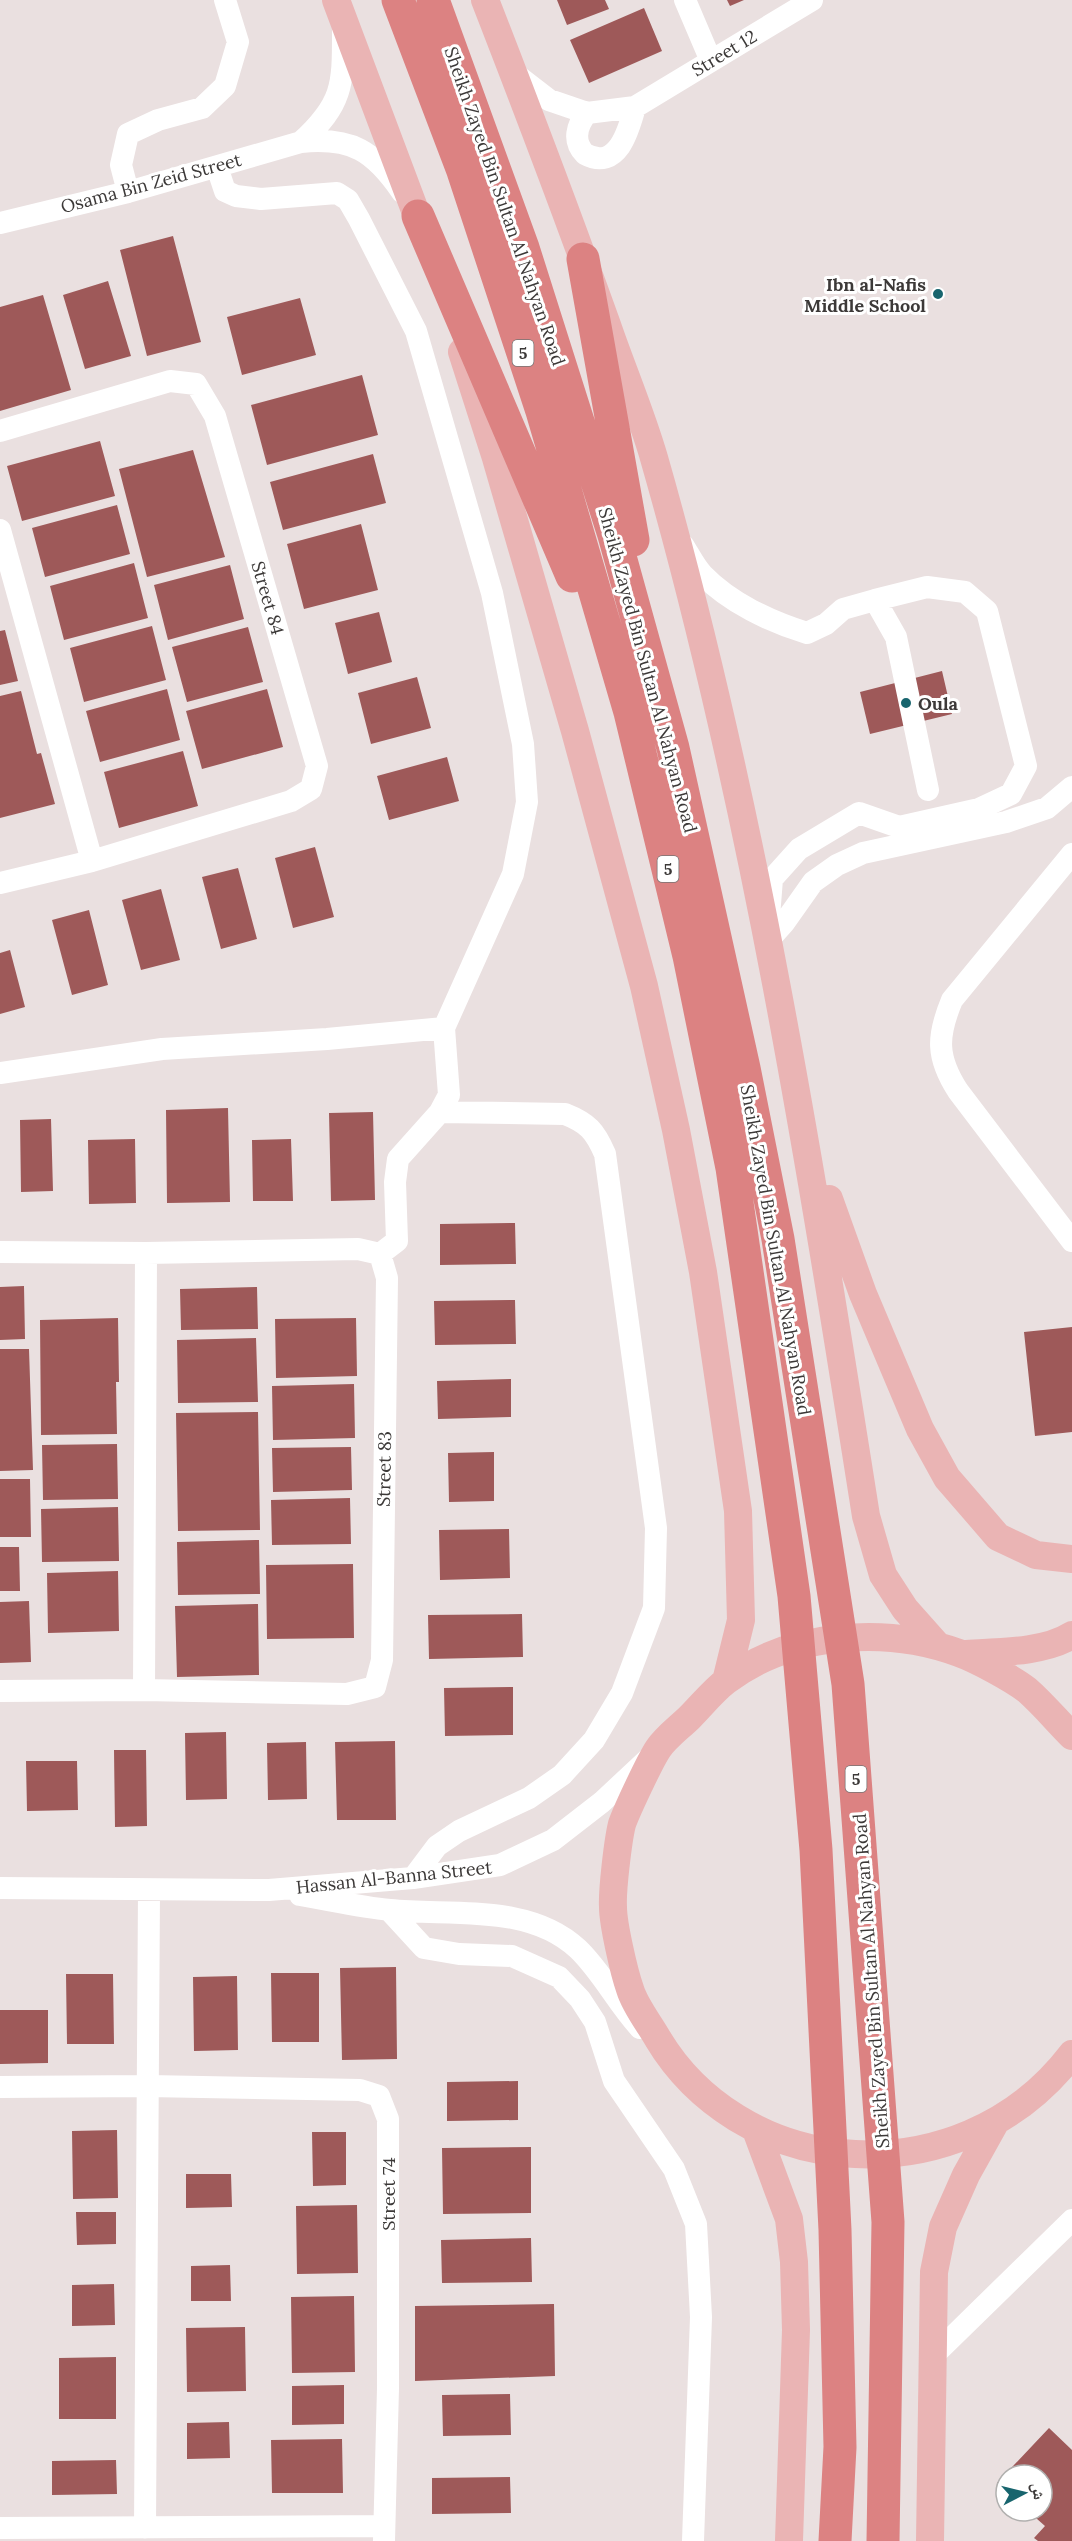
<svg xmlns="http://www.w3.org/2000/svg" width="1072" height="2541" viewBox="0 0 1072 2541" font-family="Lora,'Noto Naskh Arabic',serif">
<rect width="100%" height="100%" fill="#eae0e0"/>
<path fill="#9e5959" d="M557,0h48l4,9 -42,16z
M727,0h17l-14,6z
M644,8l18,43 -73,32 -19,-43z
M173,236l28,106 -54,14 -27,-106z
M108,281l23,75 -46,13 -22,-74z
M43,295l28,95 -71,21v-104z
M300,298l16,57 -74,20 -15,-58z
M362,375l16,60 -111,30 -16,-60z
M100,441l15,55 -93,25 -15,-55z
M193,450l32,107 -78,20 -28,-108z
M373,454l13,49 -103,27 -13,-48z
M117,505l13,49 -85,23 -13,-49z
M361,524l17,66 -74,19 -17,-65z
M134,563l14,55 -84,22 -14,-54z
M230,565l14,54 -76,21 -14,-55z
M379,612l13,50 -44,12 -13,-51z
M152,626l14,54 -82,22 -14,-54z
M248,627l15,55 -76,20 -15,-55z
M5,630l13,51 -18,4v-54z
M942,671l10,43 -82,20 -10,-42z
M417,677l14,51 -60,16 -13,-51z
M167,689l13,51 -80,22 -14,-51z
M267,689l16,58 -81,22 -16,-58z
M21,691l16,63 4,-1 14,51 -55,14v-122z
M183,751l15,55 -79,22 -15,-56z
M447,757l12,44 -70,19 -12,-44z
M315,847l19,70 -41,11 -18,-70z
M238,868l19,71 -36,10 -19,-72z
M161,889l19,71 -39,10 -19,-70z
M89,910l19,75 -36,10 -20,-75z
M10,950l15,57 -25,7v-61z
M228,1108l2,94 -63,1 -1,-93z
M373,1112l2,88 -44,1 -2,-88z
M51,1119l2,72 -32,1 -1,-72z
M135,1139l1,64 -47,1 -1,-64z
M291,1139l2,62h-40l-1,-61z
M515,1223l1,41 -76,1v-41z
M24,1286l1,53 -25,1v-53z
M257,1287l1,42 -77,1 -1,-41z
M515,1300l1,44 -81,1 -1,-44z
M118,1318l1,64h-3l1,52 -76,1 -1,-115z
M356,1318l1,58 -81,2 -1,-59z
M1072,1327v105l-37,4 -11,-104z
M256,1338l2,64 -80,1 -1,-63z
M0,1349h29l4,121 -33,1z
M511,1379v38l-73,2 -1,-38z
M354,1384l1,54 -82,2 -1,-54z
M258,1412l2,118 -82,1 -2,-118z
M117,1444l1,55 -75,1 -1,-55z
M351,1447l1,43 -79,2 -1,-44z
M494,1452v49l-45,1 -1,-49z
M0,1479h30l1,58h-31z
M350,1498l1,46 -79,1 -1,-45z
M118,1507l1,54 -77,1 -1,-53z
M509,1529l1,49 -70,2 -1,-50z
M259,1540l1,54 -82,1 -1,-53z
M0,1547h19l1,44h-20z
M353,1564l1,74 -87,1 -1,-74z
M118,1571l1,60 -71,2 -1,-60z
M29,1601l2,61 -31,1v-61z
M258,1604l1,71 -82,2 -2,-71z
M522,1614l1,43 -94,2 -1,-44z
M513,1687v48l-68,1 -1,-48z
M226,1732l1,67 -41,1 -1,-67z
M395,1741l1,79h-59l-2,-78z
M306,1742l1,57 -39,1 -1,-57z
M114,1750h32l1,76 -32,1z
M26,1761h51l1,49 -51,1z
M396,1967l1,92 -55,1 -2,-92z
M271,1973h48v69h-47z
M66,1974h47l1,70h-47z
M237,1976l1,74 -44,1 -1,-74z
M0,2010h48v53l-48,1z
M518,2081v39l-71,1v-39z
M117,2130l1,68 -45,1 -1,-68z
M312,2132h34v53l-33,1z
M531,2147v66l-88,1 -1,-66z
M186,2174h45l1,33 -46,1z
M357,2205l1,68 -61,1 -1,-68z
M76,2212h40v32l-39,1z
M531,2238l1,44 -90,1 -1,-43z
M230,2265l1,36h-40v-35z
M114,2284l1,41 -43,1v-41z
M354,2296l1,76 -63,1 -1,-76z
M554,2304l1,72 -140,5v-75z
M245,2327l1,64 -59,1 -1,-64z
M116,2357v62h-57v-61z
M344,2385v39l-52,1v-39z
M510,2394l1,41 -68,1 -1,-41z
M229,2422l1,36 -43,1v-36z
M1049,2428l23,22v91h-34l-4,-3 11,-12 -17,-15h14v-36h-36v16l-9,-8z
M342,2439l1,54h-71l-1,-53z
M116,2460l1,34 -65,1v-34z
M510,2477l1,36 -79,1v-36z"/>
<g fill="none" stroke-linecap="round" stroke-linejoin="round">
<path stroke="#fff" stroke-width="22" d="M685,0l26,61
M514,73l35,27 38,13 48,-6 177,-107
M587,113c-10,12 -15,28 -2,41 33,18 44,-25 50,-47
M301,142c43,-39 42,-58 42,-113
M217,167l8,24 11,5 25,3 76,-6 11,7 11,19 57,112 76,262 31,151 4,58 -14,72 -69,154 5,67 -9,17 -42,47 -3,23 2,59 -17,13
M128,192l-7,-27 7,-31 30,-14 44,-12 23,-22 13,-44 -13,-42
M0,223l128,-31 173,-50c51,-5 73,9 101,50
M0,431l170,-50 26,3 19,32 102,350 -6,23 -20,12 -199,60 -92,22
M0,530l92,331
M683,545c6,9 12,22 20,30 27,28 68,47 104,58l19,-9 17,-15 32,-9 52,-13 38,5 22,19 39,155 -15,28 -32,15 -80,18 -40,-14 -60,36 -27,30 -3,38
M875,600l21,37 32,153
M1072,854l-120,146c-15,36 -16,57 6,91l114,150
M767,942l17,-19 29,-41 24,-17 26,-12 143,-31 41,-14 25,-21
M0,1073l162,-24 165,-10 117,-11
M0,1252l146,1 212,-4 22,5
M144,1690l2,-437
M0,1691l144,-1 203,4 28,-7 7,-27 5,-382 -7,-24
M413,1878l24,-32 22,-15 70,-33 33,-23 32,-35 28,-47 32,-85 2,-80 -51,-374c-10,-23 -17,-31 -40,-40l-125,-2
M0,1888l269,2 144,-12 87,-13 53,-25 49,-38 46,-43
M300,1895c30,5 60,12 90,15 61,6 139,-7 188,39 24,23 39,54 62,79
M389,1910l35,38 35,6 53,2 47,21 21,22 15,23 19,59 60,88 22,55 5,93 -8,224
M0,2087l148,-1 212,4 19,6 9,23v269l-4,153
M933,2356l139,-136
M0,2528l383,-2
M145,2528l4,-638"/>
<path stroke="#eab4b4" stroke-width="28" d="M336,0l89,237
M485,0c42,108 83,216 122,325 15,44 34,88 47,133 99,346 156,703 212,1058l17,59 22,34 32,36
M462,352l34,106 79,273 69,255 32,144 27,142 35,239 3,109 -15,61
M829,1199l34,95 57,135 27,49 51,59 38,18 36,4
M963,1654c33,-2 81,-1 109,-19
M1072,1736c-15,-15 -29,-32 -45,-46 -14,-11 -51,-31 -68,-37 -73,-27 -169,-21 -233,28 -13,10 -24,24 -36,36 -10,10 -24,20 -32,32 -8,12 -31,61 -36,75 -4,16 -10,67 -9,83 0,17 11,65 17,82 5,17 19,34 28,50 39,65 109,107 183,114 90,9 176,-27 231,-99
M756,2130l33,89 5,43 2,68 -7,211
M930,2541l4,-269 9,-45 23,-52 29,-52"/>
<path stroke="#dc8282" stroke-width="33" d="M398,0l65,171 79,240 88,301 59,244 43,212 62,428 22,254 19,380 5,217 -5,94
M433,0l90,248 91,287 59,213 71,320 34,171 70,445 40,538 -5,319
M418,216l154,360
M583,259l50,281"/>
</g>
<g fill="#18656e" stroke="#fff" stroke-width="2">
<circle cx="938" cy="294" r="6"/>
<circle cx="906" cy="703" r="6"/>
</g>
<g text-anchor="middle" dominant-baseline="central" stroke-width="6" stroke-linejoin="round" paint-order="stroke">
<g fill="#fff" stroke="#767474" stroke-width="1.5">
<rect x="512.5" y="340" width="21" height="26" rx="4.5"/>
<rect x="657.5" y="856" width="21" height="26" rx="4.5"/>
<rect x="845.5" y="1766" width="21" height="26" rx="4.5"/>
</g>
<g font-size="16" font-weight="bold" fill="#3c3938">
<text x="523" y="353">5</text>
<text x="668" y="869">5</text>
<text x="856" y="1779">5</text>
</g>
<g font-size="18" fill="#3c3938" stroke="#fff">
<text transform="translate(724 53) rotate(-31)">Street 12</text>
<text transform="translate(151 183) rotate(-15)">Osama Bin Zeid Street</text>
<text transform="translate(505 206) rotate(71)">Sheikh Zayed Bin Sultan Al Nahyan Road</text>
<text transform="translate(268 598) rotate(74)">Street 84</text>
<text transform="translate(648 670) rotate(75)">Sheikh Zayed Bin Sultan Al Nahyan Road</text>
<text transform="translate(776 1250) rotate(80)">Sheikh Zayed Bin Sultan Al Nahyan Road</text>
<text transform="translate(384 1469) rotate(-89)">Street 83</text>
<text transform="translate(394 1877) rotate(-6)">Hassan Al-Banna Street</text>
<text transform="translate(871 1981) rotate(-94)">Sheikh Zayed Bin Sultan Al Nahyan Road</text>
<text transform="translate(388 2194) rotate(-90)">Street 74</text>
</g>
<g font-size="18" font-weight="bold" fill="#3c3938" stroke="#fff" text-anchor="end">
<text x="926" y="284">Ibn al-Nafis<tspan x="926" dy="21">Middle School</tspan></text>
<text x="918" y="703" text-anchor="start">Oula</text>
</g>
</g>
<g transform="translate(1024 2493) rotate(83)"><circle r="28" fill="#ffffff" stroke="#b1b0af" stroke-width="1.5"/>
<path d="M0-4.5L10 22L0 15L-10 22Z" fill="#18656e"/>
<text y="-9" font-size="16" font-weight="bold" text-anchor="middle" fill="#3c3938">ش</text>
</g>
</svg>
